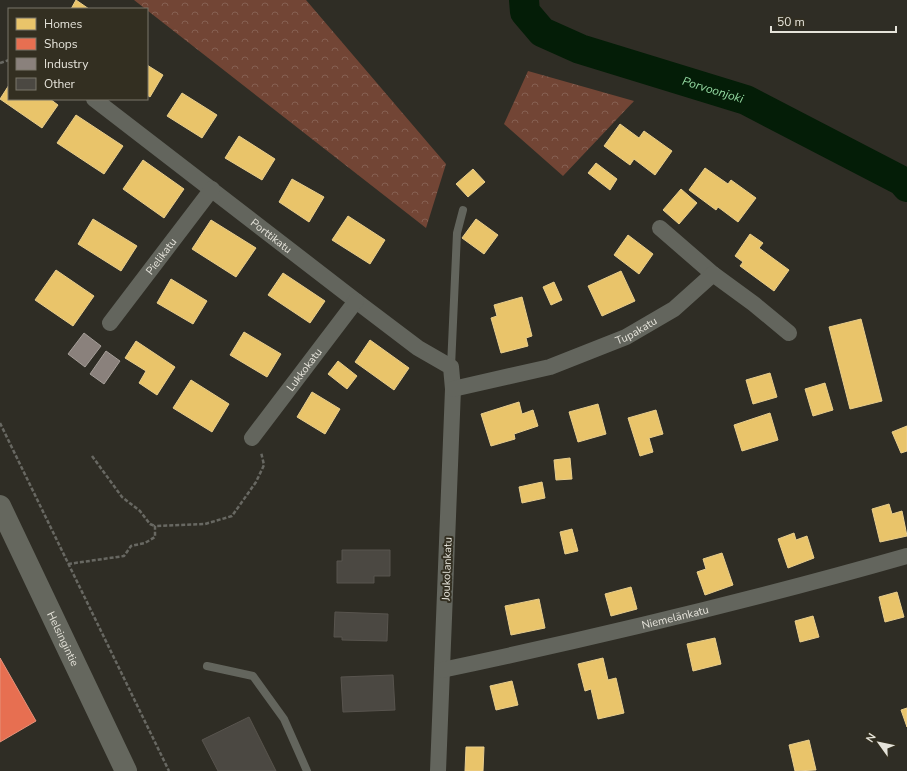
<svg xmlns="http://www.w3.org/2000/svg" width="907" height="771" viewBox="0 0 907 771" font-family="'Nunito Sans',sans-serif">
<defs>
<pattern id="forest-crowns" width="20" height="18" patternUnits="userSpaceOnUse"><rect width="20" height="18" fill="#724535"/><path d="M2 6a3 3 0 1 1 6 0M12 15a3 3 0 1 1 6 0" fill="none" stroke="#866052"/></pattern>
</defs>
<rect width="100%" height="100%" fill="#2f2d25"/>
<path fill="url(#forest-crowns)" d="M134,0h172l140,164 -20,64z
M528,71l106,30 -71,75 -59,-52z"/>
<path fill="#e9c46a" stroke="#e8cd8c" d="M76,0l13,9h-18z
M147,65l16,10 -13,22 -3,-2z
M9,85v14h41l8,6 -16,23 -42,-29z
M182,93l35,22 -15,23 -35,-22z
M76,115l47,31 -19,28 -47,-31z
M620,124l19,14 5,-7 28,20 -17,24 -21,-16 -4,6 -26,-19z
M239,136l36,23 -13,21 -37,-22z
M143,160l41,29 -20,29 -41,-29z
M596,163l21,16 -7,11 -22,-17z
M705,168l23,16 3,-4 25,18 -18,24 -20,-15 -2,3 -27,-20z
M473,169l12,13 -17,15 -12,-13z
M292,179l32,18 -15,25 -30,-20z
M681,189l16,14 -18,21 -16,-14z
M348,216l37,24 -15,24 -38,-24z
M93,219l44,27 -16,25 -43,-27z
M476,219l22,16 -14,19 -22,-16z
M211,220l45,28 -20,29 -44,-28z
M750,234l13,9 -4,5 30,22 -15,21 -34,-25 3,-4 -8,-6z
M628,235l25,19 -14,20 -25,-19z
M56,270l38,26 -21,30 -38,-26z
M621,271l14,30 -33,15 -14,-30z
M283,273l42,28 -15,22 -42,-28z
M171,279l36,22 -14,23 -36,-21z
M554,282l8,18 -11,5 -8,-18z
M522,297l10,39 -6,2 2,8 -27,7 -10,-35 6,-2 -3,-11z
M861,319l21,82 -32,8 -21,-82z
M244,332l37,22 -14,23 -37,-22z
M370,340l39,28 -15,22 -39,-28z
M136,341l39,26 -18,28 -18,-12 7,-12 -21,-13z
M338,361l19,15 -10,13 -19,-15z
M770,373l7,24 -24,7 -7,-24z
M191,380l38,24 -17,28 -39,-24z
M825,383l8,27 -20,6 -8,-27z
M312,392l28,17 -15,25 -28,-17z
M519,402l3,12 11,-4 5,16 -24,8 1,5 -24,7 -10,-32z
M598,404l8,30 -28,8 -9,-30z
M656,410l7,24 -14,4 4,14 -13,4 -12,-38z
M770,413l8,27 -36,11 -8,-26z
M907,426v25l-6,2 -9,-21z
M570,458l2,21 -16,1 -2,-20z
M542,482l3,16 -23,5 -3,-16z
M889,504l3,10 10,-3 5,25 -27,6 -8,-33z
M572,529l6,22 -13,3 -5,-22z
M794,533l2,7 11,-4 7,22 -26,10 -10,-29z
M722,553l11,32 -28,10 -8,-23 9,-3 -3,-10z
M631,587l6,22 -26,7 -6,-22z
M897,592l7,25 -19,5 -6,-25z
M539,599l6,29 -34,7 -6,-29z
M813,616l6,21 -19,5 -5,-21z
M715,638l6,26 -28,7 -6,-27z
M603,658l5,22 8,-2 8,35 -26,6 -7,-30 -6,2 -7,-27z
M512,681l6,24 -22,5 -6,-24z
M907,708v19l-6,-17z
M809,740l7,30 -21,1 -6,-26z
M466,747h18l-1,24h-18z"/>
<path fill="#e76f51" stroke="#e6927a" d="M0,658l36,63 -36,21z"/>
<path fill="#8a817c" stroke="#a59e98" d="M84,333l17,13 -16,21 -17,-13z
M106,351l14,10 -16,23 -14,-10z"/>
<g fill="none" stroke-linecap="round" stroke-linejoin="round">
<path stroke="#041d07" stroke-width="30" id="s1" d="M524,0l1,12 17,20 38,17 166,51 156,81 5,6"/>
</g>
<path fill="#4b4842" stroke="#58544e" d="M342,550h48v26h-16v7h-37v-22h5z
M335,612l53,2 -1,27 -45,-1v-3h-8z
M393,675l2,35 -52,2 -2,-35z
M249,717l27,54h-58l-16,-31z"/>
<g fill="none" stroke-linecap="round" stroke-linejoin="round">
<path stroke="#686862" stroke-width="2.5" stroke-dasharray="4 2" stroke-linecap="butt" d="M0,63l9,-3
M0,423l169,348
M92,456l30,41 18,14 10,13 5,2
M68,564l56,-8 7,-10 14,-3 10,-6v-11l50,-2 27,-8 24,-34 8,-17 -3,-13"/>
<path stroke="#63655d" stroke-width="8" d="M451,367l6,-134 6,-23
M207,666l46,10 31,43 23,52"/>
<g stroke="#63655d" stroke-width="16">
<path id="s2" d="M94,99l262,202 62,47 33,19 2,22 -15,382"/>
<path d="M660,228l53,46"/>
<path id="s3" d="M110,323l102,-134"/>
<path id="s4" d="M453,389l97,-22 76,-30 48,-28 39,-35 41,30 35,29"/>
<path id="s5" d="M252,438l104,-137"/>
<path id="s6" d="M442,670c156,-33 311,-70 465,-114"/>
</g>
<path stroke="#65675e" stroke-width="22" id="s7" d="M0,506l126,265"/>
</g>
<g text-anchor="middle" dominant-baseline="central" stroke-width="4" stroke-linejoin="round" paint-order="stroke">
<g font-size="11" fill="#e5e3da" stroke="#332f21">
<text stroke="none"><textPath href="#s2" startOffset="224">Porttikatu</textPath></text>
<text stroke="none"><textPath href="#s3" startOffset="84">Pielikatu</textPath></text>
<text stroke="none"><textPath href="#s4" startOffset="193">Tupakatu</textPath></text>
<text stroke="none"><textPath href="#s5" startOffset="86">Lukkokatu</textPath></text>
<text transform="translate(447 569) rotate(-88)">Joukolankatu</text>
<text stroke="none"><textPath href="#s6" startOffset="239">Niemelänkatu</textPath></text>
<text stroke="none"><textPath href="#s7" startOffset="147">Helsingintie</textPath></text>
</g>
<g font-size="12" font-style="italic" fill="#93d8a0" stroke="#332f21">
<text stroke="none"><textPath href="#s1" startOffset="219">Porvoonjoki</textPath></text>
</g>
</g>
<rect x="8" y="8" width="140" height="92" fill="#332f21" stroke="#7a776b"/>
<rect x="16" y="18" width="20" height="12" fill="#e9c46a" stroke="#7a776b"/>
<text x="44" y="28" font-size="12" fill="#e5e3da">Homes</text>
<rect x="16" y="38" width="20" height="12" fill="#e76f51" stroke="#7a776b"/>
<text x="44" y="48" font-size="12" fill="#e5e3da">Shops</text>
<rect x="16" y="58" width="20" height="12" fill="#8a817c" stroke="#7a776b"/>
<text x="44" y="68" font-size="12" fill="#e5e3da">Industry</text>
<rect x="16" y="78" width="20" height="12" fill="#4b4842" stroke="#7a776b"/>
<text x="44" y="88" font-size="12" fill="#e5e3da">Other</text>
<g transform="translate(879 743) rotate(303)" stroke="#332f21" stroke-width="3" paint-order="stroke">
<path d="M0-3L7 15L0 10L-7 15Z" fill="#e5e3da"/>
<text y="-6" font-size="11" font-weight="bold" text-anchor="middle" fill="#e5e3da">N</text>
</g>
<path d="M771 26v6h125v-6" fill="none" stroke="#e5e3da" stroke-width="2"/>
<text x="777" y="26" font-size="12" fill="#e5e3da" stroke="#332f21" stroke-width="3" paint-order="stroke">50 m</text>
</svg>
